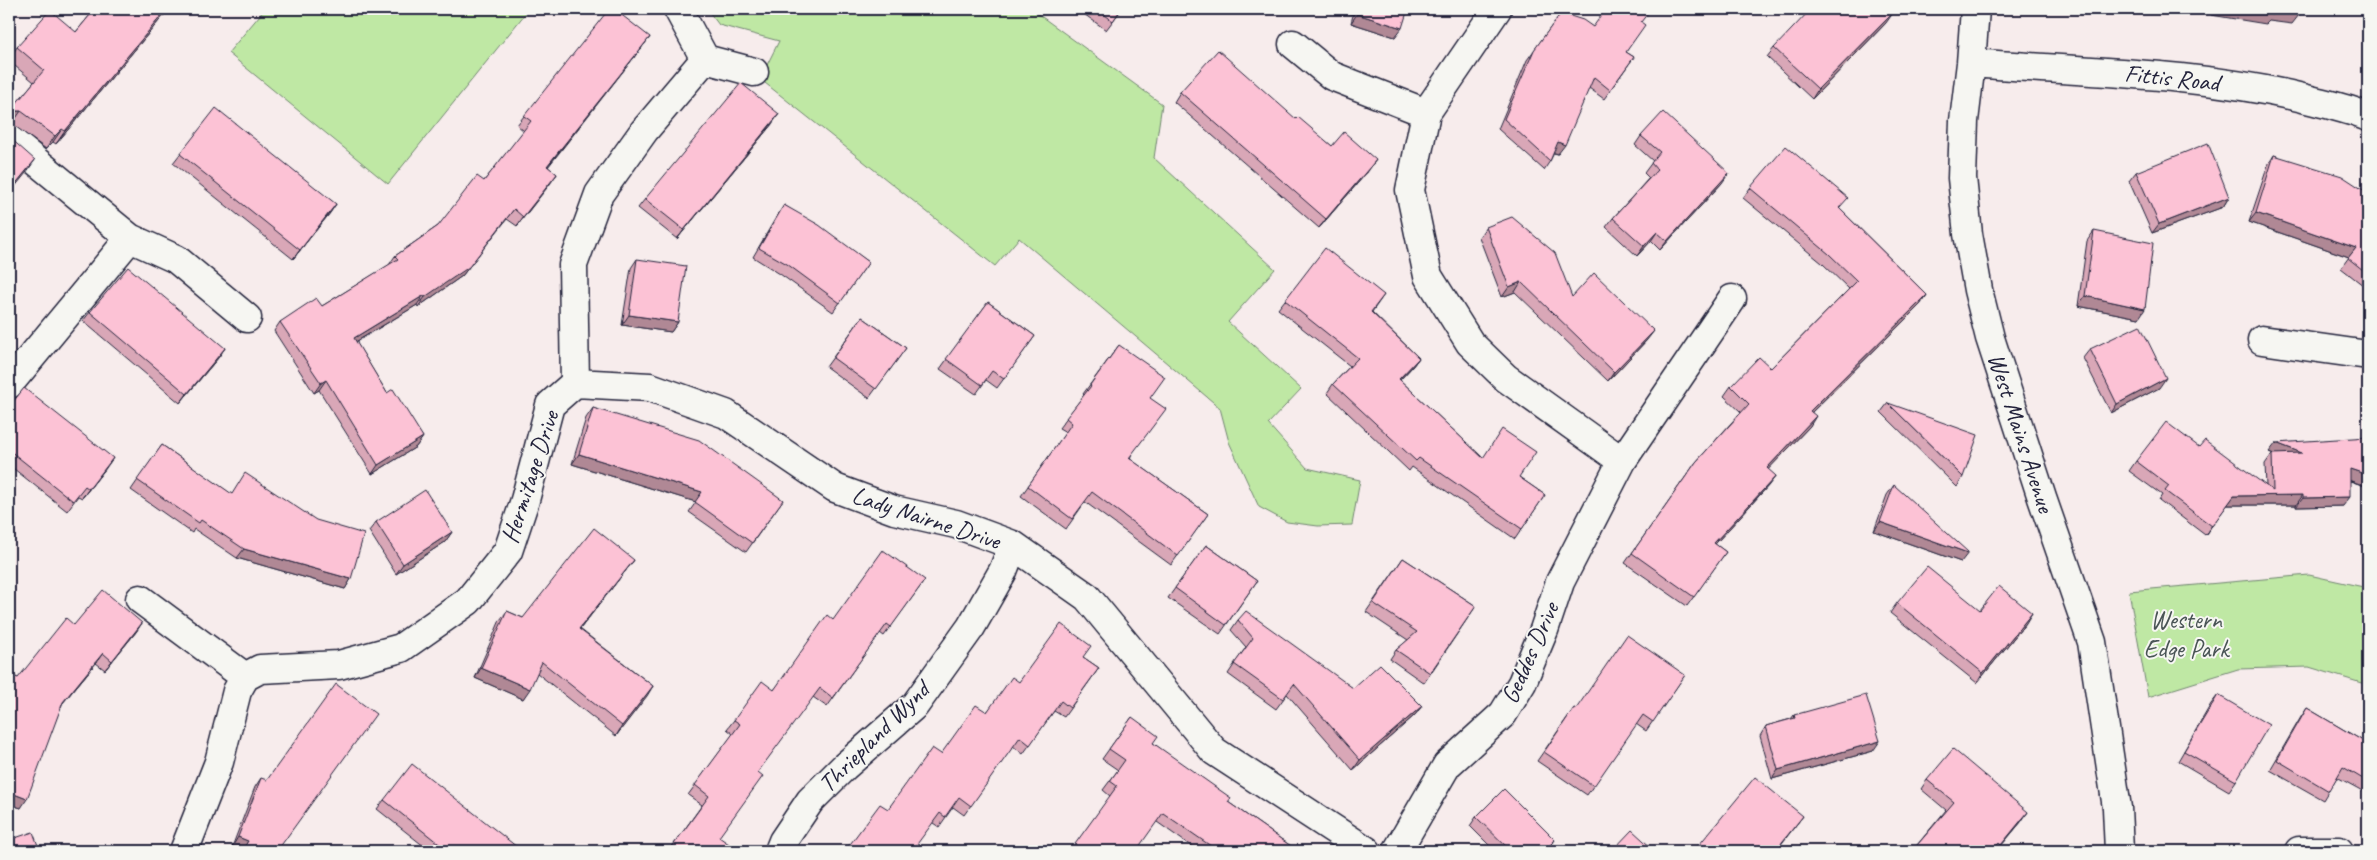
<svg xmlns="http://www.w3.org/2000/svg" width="2377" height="860" viewBox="0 0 2377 860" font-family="Caveat,sans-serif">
<rect width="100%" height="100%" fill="#f7ecec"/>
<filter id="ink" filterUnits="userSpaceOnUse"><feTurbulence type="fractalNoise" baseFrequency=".02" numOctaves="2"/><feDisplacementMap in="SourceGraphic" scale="10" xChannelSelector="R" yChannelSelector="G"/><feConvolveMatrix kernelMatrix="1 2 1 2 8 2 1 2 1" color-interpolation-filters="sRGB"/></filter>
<g filter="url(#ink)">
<path fill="#bfe8a4" stroke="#708570" d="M265,9h264l-141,175 -160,-131z
M707,9h324l131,95 -8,54 121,111 -47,53 73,67 -33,35 39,44 53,12 -8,45 -34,1 -31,-4 -28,-15 -30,-65 -9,-34 -201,-170 -24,28 -235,-187 19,-38 -60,-16z
M2309,575l59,13v97l-59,-18 -71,2 -90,28 -19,-106z"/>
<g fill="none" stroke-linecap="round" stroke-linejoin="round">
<g stroke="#22223b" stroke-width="31">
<path id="minor" d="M678,9l27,50
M1975,9l-4,54 -7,58 -2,57 6,56 10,56 12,48 52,160 50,144 25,166 2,43
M1293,44l39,32 94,37
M1971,63c111,9 223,9 332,35 22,6 44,10 65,19
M9,139l121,99 46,21 71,59
M2262,340l106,15
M575,383l75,4 76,27 109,74 59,22 62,14 57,21 74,52 127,154 153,100
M9,384l121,-146
M1622,461l110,-162
M140,599l105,78
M184,851l35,-89 18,-71 8,-14 15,-8 79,-4 62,-17 67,-47 40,-50 17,-51 25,-95 25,-22 -2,-118 26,-71 45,-63 61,-72 49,13
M779,851l4,-10 27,-40 34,-34 71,-62 56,-78 32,-56 10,-26
M1397,851l50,-86 56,-51 19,-31 22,-53 16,-48 62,-121 -116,-83 -36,-35 -42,-67 -18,-86 16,-77 71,-104
M2299,851h40"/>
</g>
<use href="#minor" stroke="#f6f6f2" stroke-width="28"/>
</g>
<path fill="#d9a7b7" stroke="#22223b" d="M95,9h74l-113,135 -3,-2 -7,7 -34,-25h-3v-12l25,-30 -25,-21v-2l8,-12 59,-15z
M1077,9h45l-16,21z
M1333,9h75l-13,28 -44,-14 2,-8z
M1561,13l32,14 48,-5 -15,30 8,5 -30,42 -15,-11 -31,66 -4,-1 -4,8 -6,9 -46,-41 29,-69z
M1886,23l-74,76 -45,-42 7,-9z
M650,37l-7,9 -95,121 9,7 -40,52 -10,-7 -45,57 -44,31 -1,-2 -61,37 31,51 36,44 -7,10 -44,27 -53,-84 -5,3 -40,-62 6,-9 42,-16 67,-41 6,-9 43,-30 46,-45 40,-50 -7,-6 7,-9z
M1180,92l116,27 36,27 37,24 -50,58 -145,-126z
M772,124l-95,115 -39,-31 7,-9z
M1641,136l81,47 -62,67 -9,-9 -14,15 -31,-29 7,-9 36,-40 -5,-5 9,-12 -18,-16z
M180,154l156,50 -6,9 -37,46 -120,-96z
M2274,155l94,38v96l-27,-21 8,-11 -100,-35 19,-57z
M2136,172l93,25 -6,10 -71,26 -23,-52z
M1750,188l90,21 87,86 -7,10 -108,107 -2,14 -42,43 1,16 -54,59 11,8 -39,54 -62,-43 71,-101 45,-50 -17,-16 7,-10 40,-18 78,-79 -27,-26 -79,-65z
M784,205l85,57 -36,50 -53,-38 -27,-17 25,-43z
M1486,227l86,70 75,43 -39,41 -93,-89 -13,5 -23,-60z
M2094,231l45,87 -61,-12 9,-65z
M637,259l41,63 -7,10 -49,-7 9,-57z
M1384,295l-12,17 47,46 -7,9 -12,13 83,78 36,19 26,18 -30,44 -103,-72 -3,4 -82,-78 6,-9 17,-18 -72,-57 7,-9z
M988,302l47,34 -38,52 -11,-8 -10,14 -36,-25z
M90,312l135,36 -7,10 -38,45 -97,-82z
M862,317l44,31 -37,50 -43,-31z
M1119,345l31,53 -20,61 78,55 -37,51 -86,-63 -19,27 -45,-33 45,-64 -7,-4 25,-33 -1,-1z
M2090,349l69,39 -48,25 -28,-55z
M1888,403l75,74 -6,10 -76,-75z
M9,407l97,61 -24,30 -4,-2 -11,15 -58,-46z
M593,408l190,92 -37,52 -57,-40 7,-10 -124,-38 14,-46z
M162,445l189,134 -6,10 -108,-31 -43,-29 -2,4 -61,-43z
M2199,447l67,39 -1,-22 7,-10h2l-5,-2 99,35 -18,-6 -7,25 -47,1v-2h-69l-22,30 -46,-35 3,-5 -33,-24 7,-10z
M1894,485l67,77 -87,-31 13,-36z
M376,522l76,10 -7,10 -49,32 -27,-43z
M1206,545l51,36 -37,53 -52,-36z
M1403,558l73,48 -52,77 -34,-24 6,-9 12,-10 -42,-28z
M634,560l-54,69 73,57 -37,50 -79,-63 -14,26 -48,-21 25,-58 7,-9 16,7z
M925,580l-41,56 -4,-3 -53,74 -14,-10 -144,154 33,-46 -14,-10 45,-61 -6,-5 7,-9 40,-30 59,-70z
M1897,603l83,7 46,13 -49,60 -87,-70z
M1238,620l115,68 69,18 -7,9 -62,55 -66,-76 -11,15 -48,-35 18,-27 -15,-17z
M142,623l-6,9 -31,38 -9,-7 -34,41 -41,104 -12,-4v-127l1,-2 8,3 56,-53z
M1083,657l16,11 -35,49 -10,-6 -31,43 -10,-8 -49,69 -11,-8 -14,20 -6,-4 -45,-14 53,-55 78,-72z
M1685,675l-39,56 -10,-7 -49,71 -50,-34 37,-53 2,1z
M2218,695l18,86 -7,10 -51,-30 33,-57z
M2307,708l61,36v50l-31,-17 -14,23 -53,-30 31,-53z
M1794,715l79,36 -101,28 -12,-43 6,-10 25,-7z
M1132,717l21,26 75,59 70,49h-100l-41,-29 -47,-26 -7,-6 15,-20 -16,-11z
M261,778l16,73h-36h1l-10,-4 23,-60z
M1927,780l94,42 -24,29h-85l34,-41 -25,-21z
M384,800l138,51h-92l-53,-42z
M1476,817l72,33 -1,1h-52l-25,-25z"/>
<path fill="#b08895" stroke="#22223b" d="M167,9h2l-113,135 9,-13z
M1333,9h24l-4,6z
M2189,9h24l-2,3z
M2215,9h22l36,2 26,4 -7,9 -23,-3 -3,3 -55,-9z
M1893,13l-7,10 -74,76 6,-10z
M1357,14l45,14 -7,9 -44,-14z
M650,37l-7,9 -103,130 7,-10z
M13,111h8l-9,13h-3v-10z
M779,114l-7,10 -95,115 7,-9z
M62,129l-9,13 -7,7 9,-13z
M1558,142l7,3 -7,9 -7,-2z
M35,160l-9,13 -17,21v-2z
M1376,160l-7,10 -50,58 7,-9z
M1729,173l-7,10 -62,67 7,-9z
M557,174l-7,10 -33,42 6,-9z
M2229,197l-6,10 -71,26 7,-9z
M336,204l-6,9 -37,46 7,-9z
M514,209l-52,67 -44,31 7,-10z
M2256,213l100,35 -7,9 -100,-35z
M1657,232l-6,9 -14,15 7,-10z
M1521,282l-6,10 -13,5 7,-10z
M1927,295l-7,10 -116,115 6,-9z
M423,296l-6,9 -70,42 7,-9z
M2085,296l60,13 -6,9 -61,-12z
M629,315l49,7 -7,10 -49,-7z
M1654,331l-7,9 -39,41 6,-9z
M225,348l-7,10 -38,45 7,-9z
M1419,358l-7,9 -20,21 7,-9z
M2166,378l-7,10 -48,25 6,-9z
M326,380l-7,10 -5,3 7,-10z
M1816,416l-6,10 -49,51 6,-9z
M423,437l-7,10 -44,27 6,-9z
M2276,443l26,10 -7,9 -26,-10z
M579,454l123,38 -6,10 -124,-38z
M113,458l-7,10 -24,30 7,-9z
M2350,469l18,6v12l-25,-9z
M1776,476l-7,9 -62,68 7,-10z
M2303,495l-7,10h-69l-22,30 29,-39z
M2350,497l-7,9 -47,1 7,-9z
M1880,522l88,31 -7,9 -87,-31z
M452,532l-7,10 -49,32 7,-10z
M244,549l107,30 -6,10 -108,-31z
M634,560l-7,9 -54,69 6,-9z
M2032,613l-6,10 -49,60 6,-10z
M142,623l-6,9 -31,38 7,-9z
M103,653l-7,10 -40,48 7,-9z
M481,668l49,21 -7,10 -48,-21z
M653,686l-6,10 -31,40 6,-10z
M1422,706l-7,9 -62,55 7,-10z
M1880,741l-7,10 -101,28 6,-9z
M9,792l18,7 -6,9 -12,-4z
M2028,812l-7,10 -25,29 5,-6z
M1803,816l-27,35h-1z
M238,837l10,4 -6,10 -10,-4z
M1555,840l-8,11h-3z"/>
<path fill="#fcc2d5" stroke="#22223b" d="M95,9h72l-102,122 -3,-2 -7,7 -34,-25h-8l-4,3v-2l35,-42 -27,-23 33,-37 26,22z
M609,9h5l36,28 -103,129 10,8 -34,43 -9,-8 -45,58 -44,30 -2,-1 -69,42 33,55 6,-4 30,48 -45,28 -52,-85 -5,3 -41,-61 36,-24 6,8 76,-47 -3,-3 43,-30 39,-50 7,5 47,-60 -7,-5z
M1097,9h24l-8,12z
M1359,9h49l-6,19 -45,-14z
M1606,9h45l-10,13 4,3 -19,27 8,5 -24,33 -16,-13 -29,68 -7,-3 -8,19 -46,-42 30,-69 27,-37 22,7 10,7z
M1811,9h77l5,4 -75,76 -44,-41z
M2237,9h63l-1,6 -26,-4v4z
M1218,50l78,69 2,-2 34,29 12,-14 32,28 -50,59 -146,-127z
M741,83l38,31 -95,116 -39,-31z
M216,108l120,96 -36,46 -120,-96z
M1663,112l66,61 -62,68 -10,-9 -13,14 -31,-28 44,-48 -6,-7 9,-11 -19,-16z
M9,137l26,23 -26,32z
M2208,143l21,54 -70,27 -23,-52z
M1786,146l62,52 -9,10 88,87 -117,116 6,5 -49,52 9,8 -62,67 12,9 -32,45 -62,-44 64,-91 53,-58 -18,-18 28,-29 12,11 86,-87 -28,-27 -79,-66z
M2274,155l68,21 26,17v81l-20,-16 8,-10 -100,-35z
M784,205l35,20 50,37 -29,41 -53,-39 -28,-16z
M1512,217l43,36 17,44 22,-24 60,58 -40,41 -93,-90 -12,5 -23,-60z
M2094,231l59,12 -8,66 -60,-13z
M1325,248l59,47 -13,17 48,46 -20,21 84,79 19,-29 34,23 -17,25 26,18 -23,34 -103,-71 -3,3 -83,-77 25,-26 -73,-58z
M637,259l49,7 -8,56 -49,-7z
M128,267l97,81 -38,46 -97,-82z
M988,302l47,34 -31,43 -12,-8 -10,14 -36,-26z
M862,317l44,31 -30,41 -43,-31z
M2140,325l26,53 -49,26 -27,-55z
M1119,345l46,32 -15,21 16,11 -37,49 79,56 -30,42 -86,-64 -20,27 -44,-33 44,-63 -6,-5 25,-32 -1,-1z
M24,388l89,70 -24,31 -4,-3 -12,15 -64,-51v-43z
M1888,403l90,32 -15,42z
M593,408l106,32 84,60 -31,43 -57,-41 7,-10 -123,-38z
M2166,422l33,25 6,-7 68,51 -1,-37 30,-1 -26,-10 92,-6v38l-18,-6v28l-47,1v-3l-69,1 -22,30 -47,-35 4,-5 -33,-25z
M162,445l70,49 13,-21 71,47 48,14 -13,45 -107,-30 -43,-29 -2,3 -62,-43z
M1894,485l74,67v1l-88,-31z
M425,490l27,42 -49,32 -27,-42z
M594,528l40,32 -55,69 74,57 -31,40 -80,-64 -12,27 -49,-21 26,-57 16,7z
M1206,545l51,36 -31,44 -51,-37z
M883,550l42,30 -34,47 -4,-3 -54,74 -13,-10 -62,84 5,4 -44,61 17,12 -1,2h-66l40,-55 -14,-11 45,-61 -6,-4 28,-39 12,9 53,-75 6,5z
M1403,558l73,48 -46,67 -34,-23 21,-18 -44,-29z
M1927,567l53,43 19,-24 33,27 -49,60 -86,-70z
M103,590l39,33 -30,38 -9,-8 -40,49 -36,97 -18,-7v-113l1,-4 8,3 48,-60 8,7z
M1246,611l107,77 27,-24 42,42 -62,54 -66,-76 -11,15 -49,-35 19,-26 -15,-18z
M1061,624l30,22 -8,11 16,11 -29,40 -9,-7 -31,44 -10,-8 -49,69 -12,-9 -14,20 -5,-4 -28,38h-67l35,-47 8,5 44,-61 9,6 35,-49 11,7 25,-35 7,5z
M1627,635l58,40 -32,47 -10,-7 -49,71 -50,-34 30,-44 2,1z
M336,684l40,30 -99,137h-35l6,-10 -10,-4 23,-59 6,2z
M1866,695l14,46 -102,29 -12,-44 29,-8 -1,-3z
M2218,695l51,30 -33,56 -52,-30z
M2307,708l61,36v38l-25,-15 -14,24 -52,-31z
M1132,717l26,19 -5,7 78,55 -3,4 70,49h-80l-55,-38 -27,38h-66l47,-65 -7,-5 15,-21 -16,-11z
M1953,749l75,63 -27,33 -2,-2 -7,8h-80l42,-49 -27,-22z
M412,764l110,87h-74l-64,-51z
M1755,777l48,39 -28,35h-81z
M1504,789l51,51 -11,11h-33l-35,-34z
M1632,830l23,21h-43z
M33,832l7,19h-31v-11z"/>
</g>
<g text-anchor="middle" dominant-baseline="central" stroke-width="4" stroke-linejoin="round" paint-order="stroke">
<g font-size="25" fill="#22223b" stroke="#f6f6f2">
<text transform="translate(2172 78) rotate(6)">Fittis Road</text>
<text transform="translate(2021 433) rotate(72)">West Mains Avenue</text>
<text transform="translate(530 477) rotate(-72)">Hermitage Drive</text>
<text transform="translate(926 518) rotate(18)">Lady Nairne Drive</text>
<text transform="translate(1530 653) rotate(-66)">Geddes Drive</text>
<text transform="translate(874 737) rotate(-45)">Thriepland Wynd</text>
</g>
<g font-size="25" fill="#495455" stroke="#f6f6f2">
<text x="2186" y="620">Western<tspan x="2186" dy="29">Edge Park</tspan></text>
</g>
</g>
<rect width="2377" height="860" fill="none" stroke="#f6f6f2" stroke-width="30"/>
<rect x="15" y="15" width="2347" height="830" fill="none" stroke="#22223b" stroke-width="2" filter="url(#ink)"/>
</svg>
